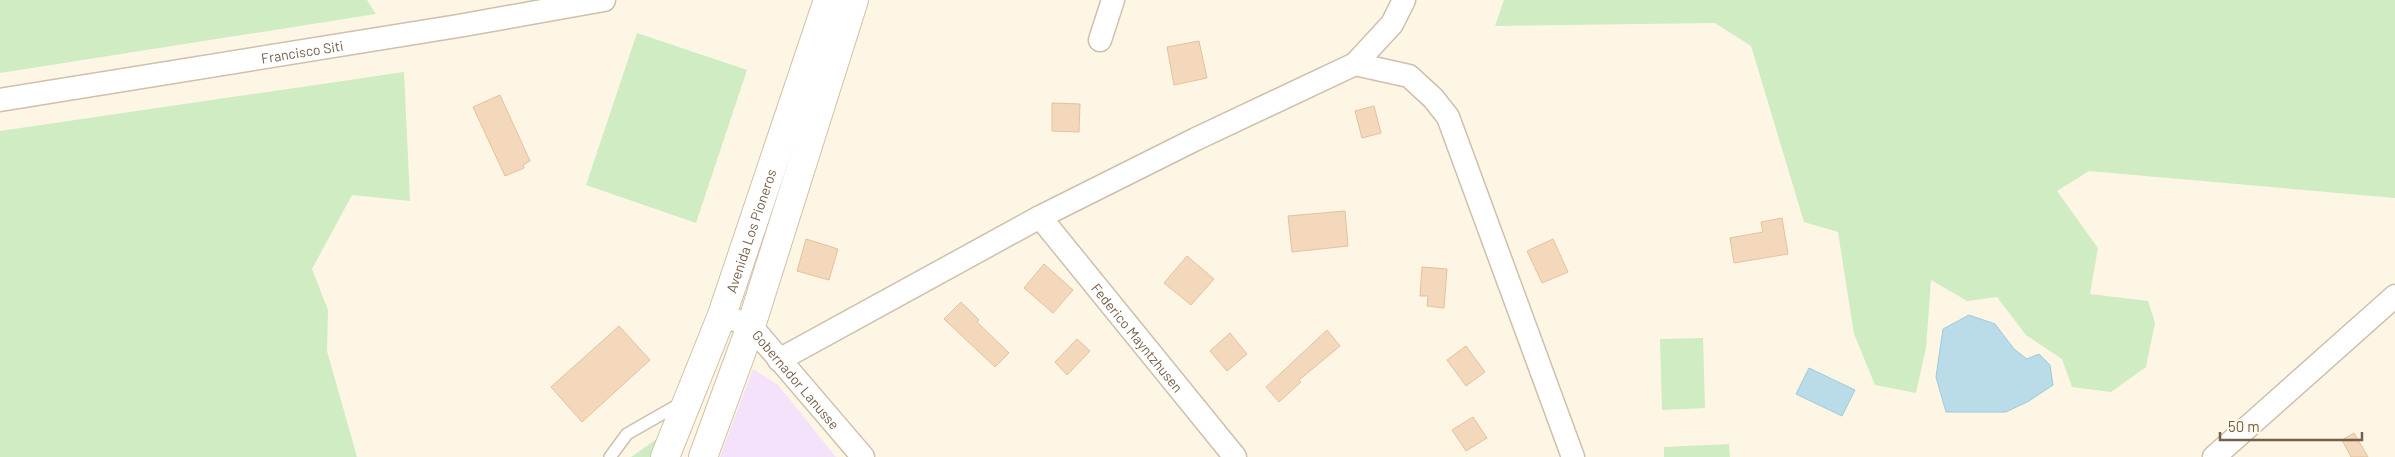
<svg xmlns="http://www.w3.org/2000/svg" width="2395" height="457" viewBox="0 0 2395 457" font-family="Barlow,sans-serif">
<rect width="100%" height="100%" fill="#fdf6e5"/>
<path fill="#f3e2fa" d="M753,369l25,16 58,72h-116z"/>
<path fill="#cfecc3" d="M0,0h367l9,14 -376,59z
M1504,0h891v198l-306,-27 -32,20 41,57 -8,46 58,7 7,22 -9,44 -35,25 -39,-5 -10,-28 -36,-24 -29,-38 -30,4 -36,-21 -5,68 -10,45 -41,-8 -21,-51 -16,-102 -34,-10 -53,-176 -36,-23 -220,3z
M637,33l110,37 -51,153 -110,-38z
M404,72l6,129 -58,-6 -40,74 16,41 -1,41 30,106h-357v-326z
M1703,338l2,70 -43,2 -2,-71z
M661,436l-8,21h-22z
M1729,444l1,13h-66v-10z"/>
<path fill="#b9dce8" stroke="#9ecada" d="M1969,315l26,9 19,25 13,10 12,-5 11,11 3,20 -24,16 -23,11h-60l-10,-35 7,-48z
M1809,368l46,22 -13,26 -46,-22z"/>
<path fill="#f4d8bc" stroke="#e7c09b" d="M1199,41l8,37 -33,7 -7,-38z
M500,95l30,66 -7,4 1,3 -19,8 -32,-69z
M1052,103l28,1 -1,28 -27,-1z
M1374,106l7,27 -19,5 -7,-27z
M1345,211l3,35 -56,6 -4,-36z
M1782,218l6,36 -54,9 -4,-25 33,-6 -2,-10z
M806,239l32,10 -9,31 -32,-9z
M1553,239l15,33 -26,11 -15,-32z
M1187,256l27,23 -23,26 -27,-22z
M1044,264l29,26 -20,23 -29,-25z
M1422,267l25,2 -3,39 -17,-2 1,-10h-8z
M961,302l18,18 -2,2 32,31 -14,14 -51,-48z
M619,326l31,34 -68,62 -31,-35z
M1327,330l13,16 -41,34 2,2 -22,20 -13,-15z
M1230,333l17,21 -20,17 -17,-20z
M1077,339l13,12 -23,24 -12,-13z
M1466,346l19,26 -19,14 -19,-26z
M1473,417l14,21 -21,13 -14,-21z
M2354,433l14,24h-17l-9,-17z"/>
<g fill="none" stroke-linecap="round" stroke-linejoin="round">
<g stroke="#cfbfab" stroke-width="14">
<path id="lane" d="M610,457l17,-23 56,-32"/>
</g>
<g stroke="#cfbfab" stroke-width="25">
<g id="street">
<path d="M1100,40l13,-40"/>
<path d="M1355,64l54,12 24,22 15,19 125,340"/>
<path id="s1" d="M0,100l458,-74 146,-26"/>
<path id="s2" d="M1040,217l195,240"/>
<path id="s3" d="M722,315l29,11 112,131"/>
<path d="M779,360l261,-143 156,-78 159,-75 37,-40 12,-24"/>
<path d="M2214,457l181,-161"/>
</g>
</g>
<g stroke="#d2c0a8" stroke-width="30">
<g id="secondary">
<path id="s4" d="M665,457l57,-142 106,-315"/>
<path d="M703,457l48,-131 103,-326"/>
</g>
</g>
<use href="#lane" stroke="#fff" stroke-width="11"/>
<use href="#street" stroke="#fff" stroke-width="22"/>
<use href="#secondary" stroke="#fff" stroke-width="28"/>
</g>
<g text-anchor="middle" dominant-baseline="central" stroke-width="4.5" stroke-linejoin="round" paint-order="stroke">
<g font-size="14" fill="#775e49" stroke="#fffaec">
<text stroke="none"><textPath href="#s1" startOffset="306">Francisco Siti</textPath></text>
<text stroke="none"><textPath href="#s4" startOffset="242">Avenida Los Pioneros</textPath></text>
<text stroke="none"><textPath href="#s2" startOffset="155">Federico Mayntzhusen</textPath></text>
<text stroke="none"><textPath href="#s3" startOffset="101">Gobernador Lanusse</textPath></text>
</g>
</g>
<path d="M2220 432v8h142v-8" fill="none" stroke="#775e49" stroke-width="2.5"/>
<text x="2228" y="432" font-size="15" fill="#775e49" stroke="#fffaec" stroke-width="4" paint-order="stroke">50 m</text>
</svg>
